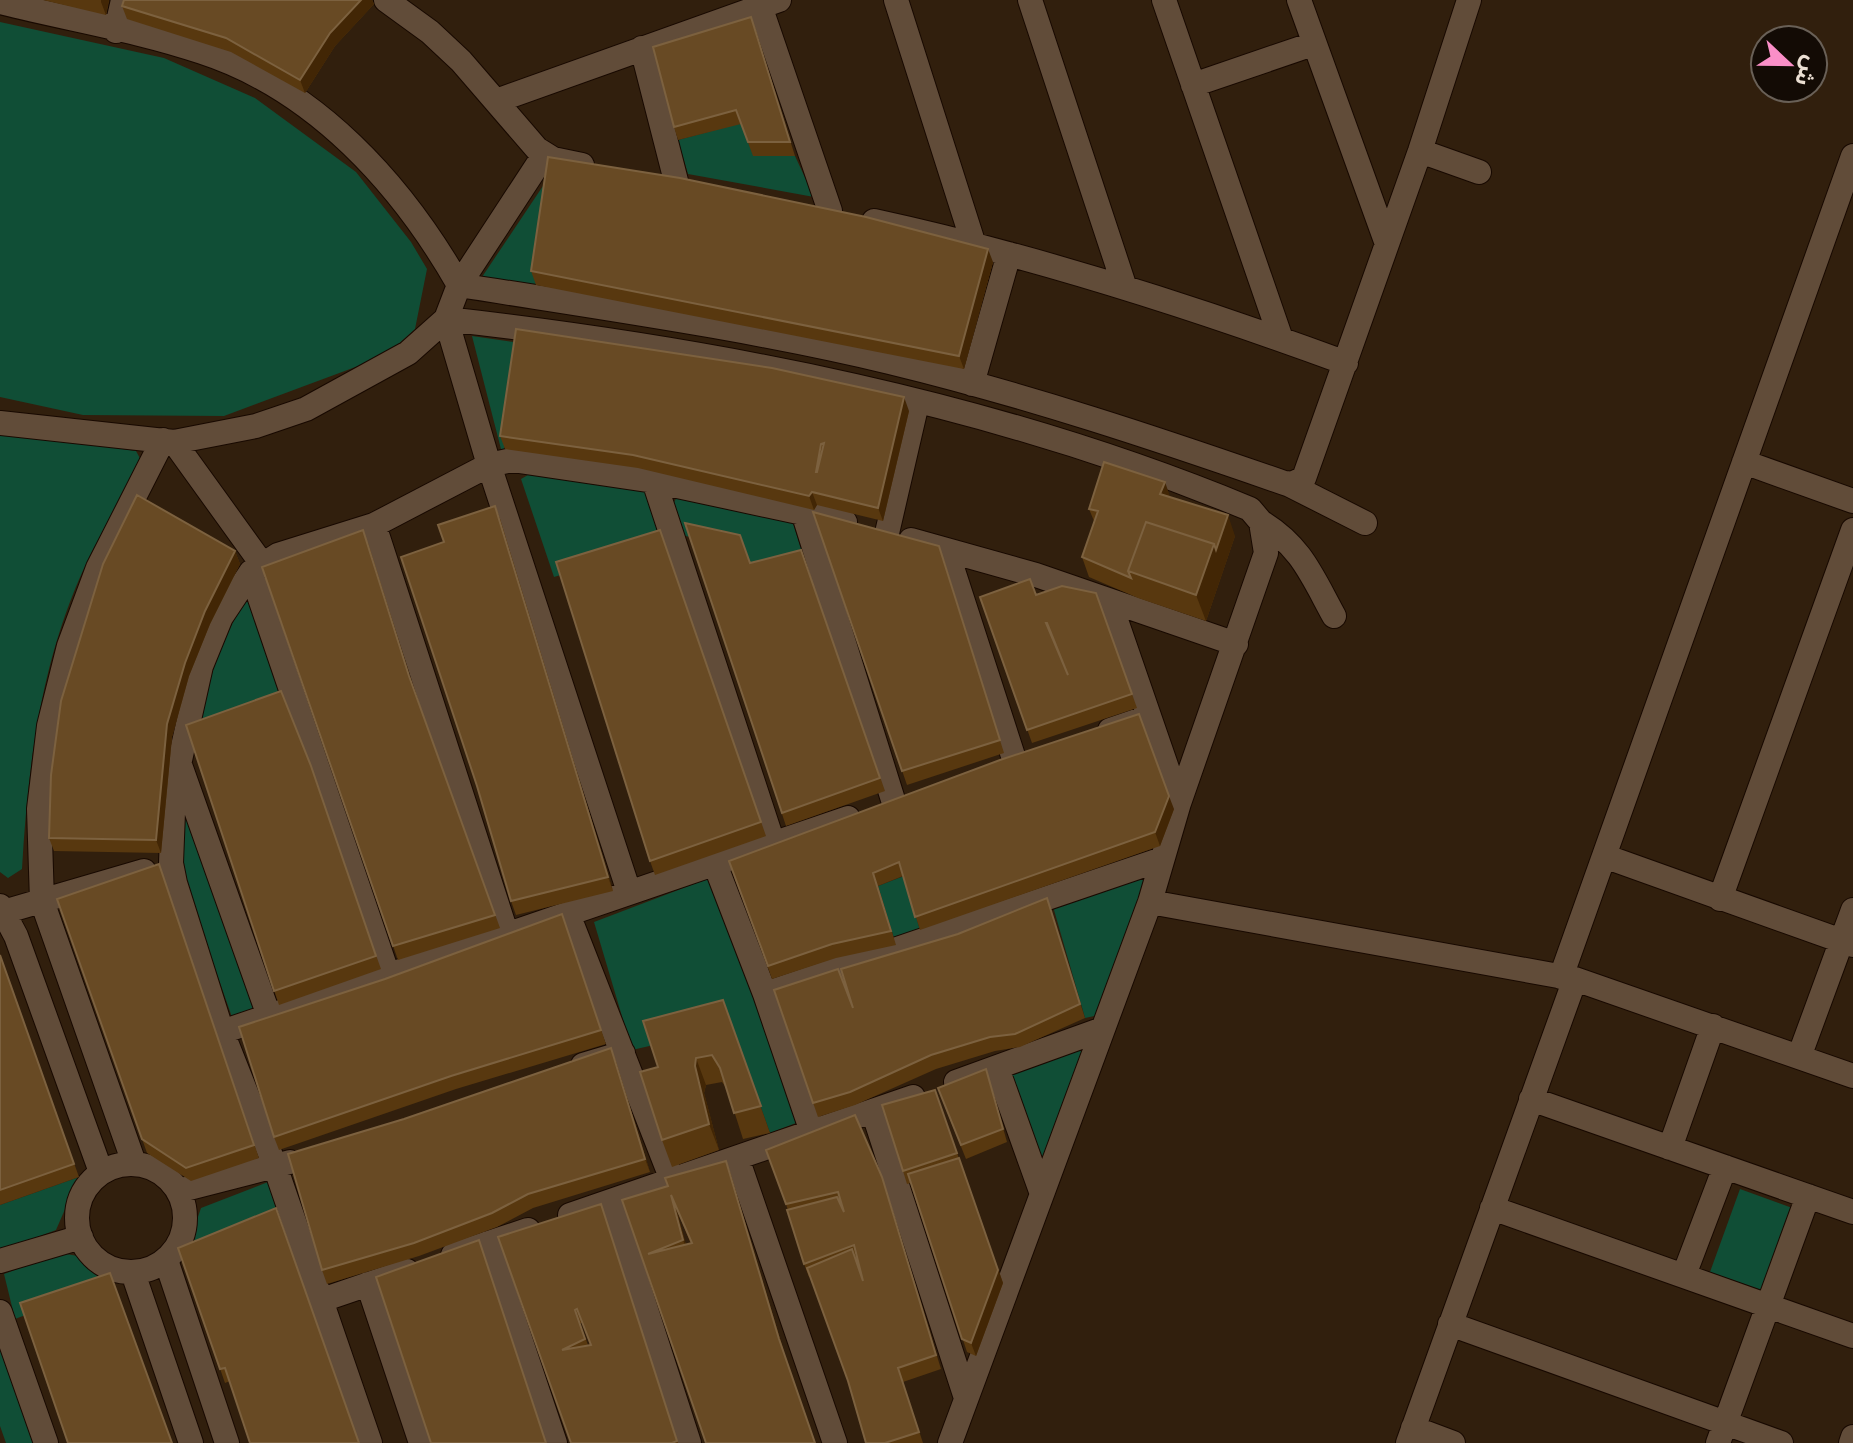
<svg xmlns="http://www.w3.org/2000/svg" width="1853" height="1443" viewBox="0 0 1853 1443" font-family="Lora,'Noto Sans Arabic',serif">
<rect width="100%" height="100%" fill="#311f0d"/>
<path fill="#104e36" d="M0,22l164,36 91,40 101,74 55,70 16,27 -12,60 -30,27 -161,60 -141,-1 -83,-18z
M741,123l54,33 19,41 -126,-23 -10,-34z
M553,171l-17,114 -54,-8z
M472,336l49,7 -18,114z
M0,431l136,20 6,11c-17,34 -40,67 -56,102 -45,96 -58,200 -64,305l-14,9 -8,-6z
M533,472l113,20 19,52 -111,33 -33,-98z
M677,497l115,23 14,44 -51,13 -10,-28 -64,-14 -8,-31z
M249,591l37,114 -95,34 30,-93z
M185,793l82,211 -34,16 -49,-140 -4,-32z
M1142,874l7,9 -50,132 -14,3 -33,-115z
M715,876l81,247 -26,10 -38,-106 -100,23 -38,-128z
M904,876l16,54 -24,15 -18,-59z
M1082,1046l6,11 -40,109 -10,1 -32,-93z
M79,1177l-23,53 -56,21v-46z
M268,1182l13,40 -98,39 18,-53z
M1740,1189l55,20 -31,82 -54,-19z
M60,1253l18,3 36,25 -99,38 -11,-45z
M0,1334l37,109h-31l-6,-17z"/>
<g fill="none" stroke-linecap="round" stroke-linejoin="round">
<g stroke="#180900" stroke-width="26">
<path id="minor" d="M386,0l44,32 31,29 76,88 16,10 29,6
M896,0l77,242
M1030,0l94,285
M1164,0l117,339
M1299,0l88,244
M0,2c67,17 137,28 202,50 114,37 200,133 257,233
M760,6l70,205
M116,31l7,-31
M642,48l34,133
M1193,85l120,-41
M499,100l280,-100
M1420,151l59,21
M874,221c161,35 317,85 472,142
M459,285c144,23 289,43 431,77 136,33 268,77 400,123l14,-7 116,-327 49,-151
M446,319c274,31 548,84 804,190l11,13 5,31 -87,250 -29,99 -200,541
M446,319l43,146 140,427
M972,384l37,-130
M0,423l174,19 82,-16 50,-17 102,-56 38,-34 13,-34 85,-130
M174,442l88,122
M1744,462l109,39
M654,481l119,362
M1286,483l79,40
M803,512l91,291
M1261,522c40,24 51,54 73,94
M374,525l133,410
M887,533l30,-130
M911,540l125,35 200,69
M947,552l68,210
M251,572l137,403
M1110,603l69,200
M1110,730l38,-13
M180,765l89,251
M1604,856l249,89
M715,864l50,130 47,138
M1720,899l133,-369
M1150,902l425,77 278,97
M0,906l16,30 85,236
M0,913l144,-42
M568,914l104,266
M1561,977l292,-821
M765,994l397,-135
M222,1032l626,-214
M1799,1057l54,-147
M583,1065l40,-12
M997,1068l45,126
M956,1082l144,-52
M1531,1099l322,113
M873,1111l93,287
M1670,1148l43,-122
M737,1158l98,285
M134,1163l-92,-262 -3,-92 10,-83 20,-80 29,-78 65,-128
M77 1218a54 54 0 1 1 108 0a54 54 0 1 1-108 0Z
M178,1191l112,-29
M611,1201l78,242
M1492,1208l361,128
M570,1215l343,-118
M488,1243l67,200
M453,1255l75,-25
M166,1260l61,183
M0,1261l81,-24
M133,1273l58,170
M1684,1275l41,-108
M368,1284l53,159
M322,1300l85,-29
M0,1312l46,131
M1450,1324l331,119
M1413,1428l40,15
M370,1443l-95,-277 -53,-134 -47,-149 -4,-20 3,-76 27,-121 20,-49 30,-45 27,-17 96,-30 115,-60 23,-5 142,21 191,41
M1408,1443l167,-464
M1718,1443l90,-247
M1851,1443l2,-6"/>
</g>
<use href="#minor" stroke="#614c39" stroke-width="24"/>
</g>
<path fill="#58380f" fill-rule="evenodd" d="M43,0h66l-3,15z
M124,0h248l2,4 -39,42 -30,47 -74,-41 -104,-33 -5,-13z
M751,17l5,14 39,125h-42l-12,-32 -63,16 -4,-13z
M993,262l-29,107 -428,-84 -5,-14z
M909,411l-26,110 -66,-16 -3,5 -176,-42 -133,-19 -5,-13z
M1171,498l64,38 -29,85 -68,-23 -49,-21 -7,-20 12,-36 -5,-12z
M813,512l131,48 60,193 -97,32z
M500,519l113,372 -97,24 -5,-14 -67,-359z
M685,523l65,40 51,-13 84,241 -99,35z
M660,530l106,306 -111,39 -5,-14z
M368,543l46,146 86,239 -102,32 -136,-393z
M235,551l5,13 -30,60 -21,52 -17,61 -11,116 -107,-2 -5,-13z
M1096,593l41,115 -105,35 -52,-146z
M281,691l100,278 -102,36 -93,-280z
M1174,809l-14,37 -240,84 -17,-54 -25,10 18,59 -60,13 -64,21 -43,-118z
M159,864l100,294 -68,23 -44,-28 -90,-254z
M1047,898l38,120 -65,29 -25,4 -59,18 -81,36 -37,12 -44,-127 79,18 105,-74z
M562,914l44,130 -150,45 -177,61 -5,-13 111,-158z
M0,955l79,222 -79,28z
M723,1000l47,133 -27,6 -16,-50 -5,-7 -16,3 -2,8 15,57 -47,17 -10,-27 -4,-73z
M616,1062l34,110 -117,36 -36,19 -78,29 -92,28 -5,-14z
M990,1082l17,60 -41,17 -23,-57z
M935,1090l68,193 -27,73 -9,-4 -56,-169 -4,1 -4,-13z
M766,1150l116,27 59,192 -38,13 20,61h-57l-18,-62 -38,-104h-1l-5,-13 -16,-54zM857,1259l6,22 -8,-21z
M726,1161l58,191 -78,91 -84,-243 46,-14zM676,1208l15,36 -5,1z
M601,1204l77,239h-107l-73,-206zM580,1323h2l8,22h-2z
M276,1208l-46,173 -5,2 -47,-135z"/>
<path fill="#422605" d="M101,0h8l-3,15 -5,-13z
M361,0h11l2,4 -39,42 -30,47 -5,-13 30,-47z
M988,249l5,13 -29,107 -5,-13z
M904,397l5,14 -26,110 -5,-13z
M1165,482l7,20 -12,-8z
M812,492l5,13 -3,5 -5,-14z
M495,506l5,13 113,372 -5,-14z
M1228,515l7,21 -29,85 -10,-26 18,-51z
M235,551l5,13 -30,60 -21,52 -17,61 -11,116 -5,-13 11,-116 18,-61 20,-52z
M1169,796l5,13 -14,37 -5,-14z
M611,1048l5,14 34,110 -5,-13z
M696,1058l10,27 -2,8 15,57 -10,-26 -14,-58z
M959,1158l44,125 -27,73 -5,-13z
M726,1161l5,14 53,177 -5,-13z
M671,1195l5,13 12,45 -5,-13z"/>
<path fill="#684a24" stroke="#7c613f" stroke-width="2" fill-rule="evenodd" d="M124,0h237l-31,33 -30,47 -74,-42 -104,-32z
M751,17l39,125h-42l-12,-32 -62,17 -21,-80z
M548,157l132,21 186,39 122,32 -29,107 -428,-85z
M516,329l256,39 132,29 -26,111 -66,-16 -3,4 -176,-41 -133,-19zM824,443l-7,29h-1l5,-28z
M1104,462l61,20 -5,12 68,21 -12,35 -2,-6 -68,-22 -18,49 3,7 -49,-21 16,-46 -9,-2z
M137,495l98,56 -30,60 -20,52 -18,61 -11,116 -107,-2 2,-63 10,-74 42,-137z
M495,506l113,371 -97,24 -34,-115 -76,-229 43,-15 -6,-17z
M813,512l126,34 61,194 -98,31z
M1146,522l68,22 -18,51 -68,-24z
M685,523l55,12 10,28 51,-13 79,228 -98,35z
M363,530l46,146 86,239 -102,31 -131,-379z
M660,530l101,292 -111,39 -94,-299z
M1030,579l6,16 26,-9 34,7 36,101 -105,36 -47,-133zM1046,623h1l21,52z
M281,691l30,75 65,190 -102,35 -88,-266z
M1139,714l30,82 -14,36 -240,85 -16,-55 -26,11 18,58 -59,13 -64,22 -39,-105 271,-101z
M159,864l95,281 -68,23 -44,-29 -85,-240z
M1047,898l33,106 -65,30 -25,3 -59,18 -81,37 -37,11 -39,-113 64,-21 15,39 -12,-39 117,-35z
M562,914l39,116 -150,46 -177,61 -35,-110 146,-48z
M0,955l74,209 -74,26z
M723,1000l38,106 -27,7 -14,-45 -8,-13 -16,3 -1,8 14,58 -47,16 -22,-68 18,-5 -15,-46z
M611,1048l34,111 -117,35 -36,19 -78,30 -92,27 -34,-116 116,-35z
M986,1069l17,60 -42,16 -23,-57z
M935,1090l22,63 -54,18 -21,-66z
M855,1115l27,62 54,178 -38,13 21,64 -34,11h-19l-18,-62 -41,-113 45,-19 11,32 -9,-36 -50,19 -17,-54 50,-13 7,15 -6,-20 -52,12 -20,-54z
M959,1158l39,112 -27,73 -9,-4 -54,-165z
M726,1161l53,178 36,104h-109l-84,-243 46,-14 -3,-8zM671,1195l21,48 -44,11 35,-14z
M601,1204l76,237 -5,2h-101l-73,-206zM577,1309l14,36 -29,5 23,-11 -10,-29z
M276,1208l83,235h-109l-25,-75 -5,1 -42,-121z
M479,1240l67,203h-115l-55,-166z
M110,1273l62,170h-104l-48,-140z"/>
<g transform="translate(1789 64) rotate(112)"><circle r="38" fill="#130b05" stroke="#696057" stroke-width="2"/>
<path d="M0-6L14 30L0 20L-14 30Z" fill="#fa8fc8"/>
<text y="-12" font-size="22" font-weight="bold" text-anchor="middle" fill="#ebdfd3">ش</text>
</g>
</svg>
